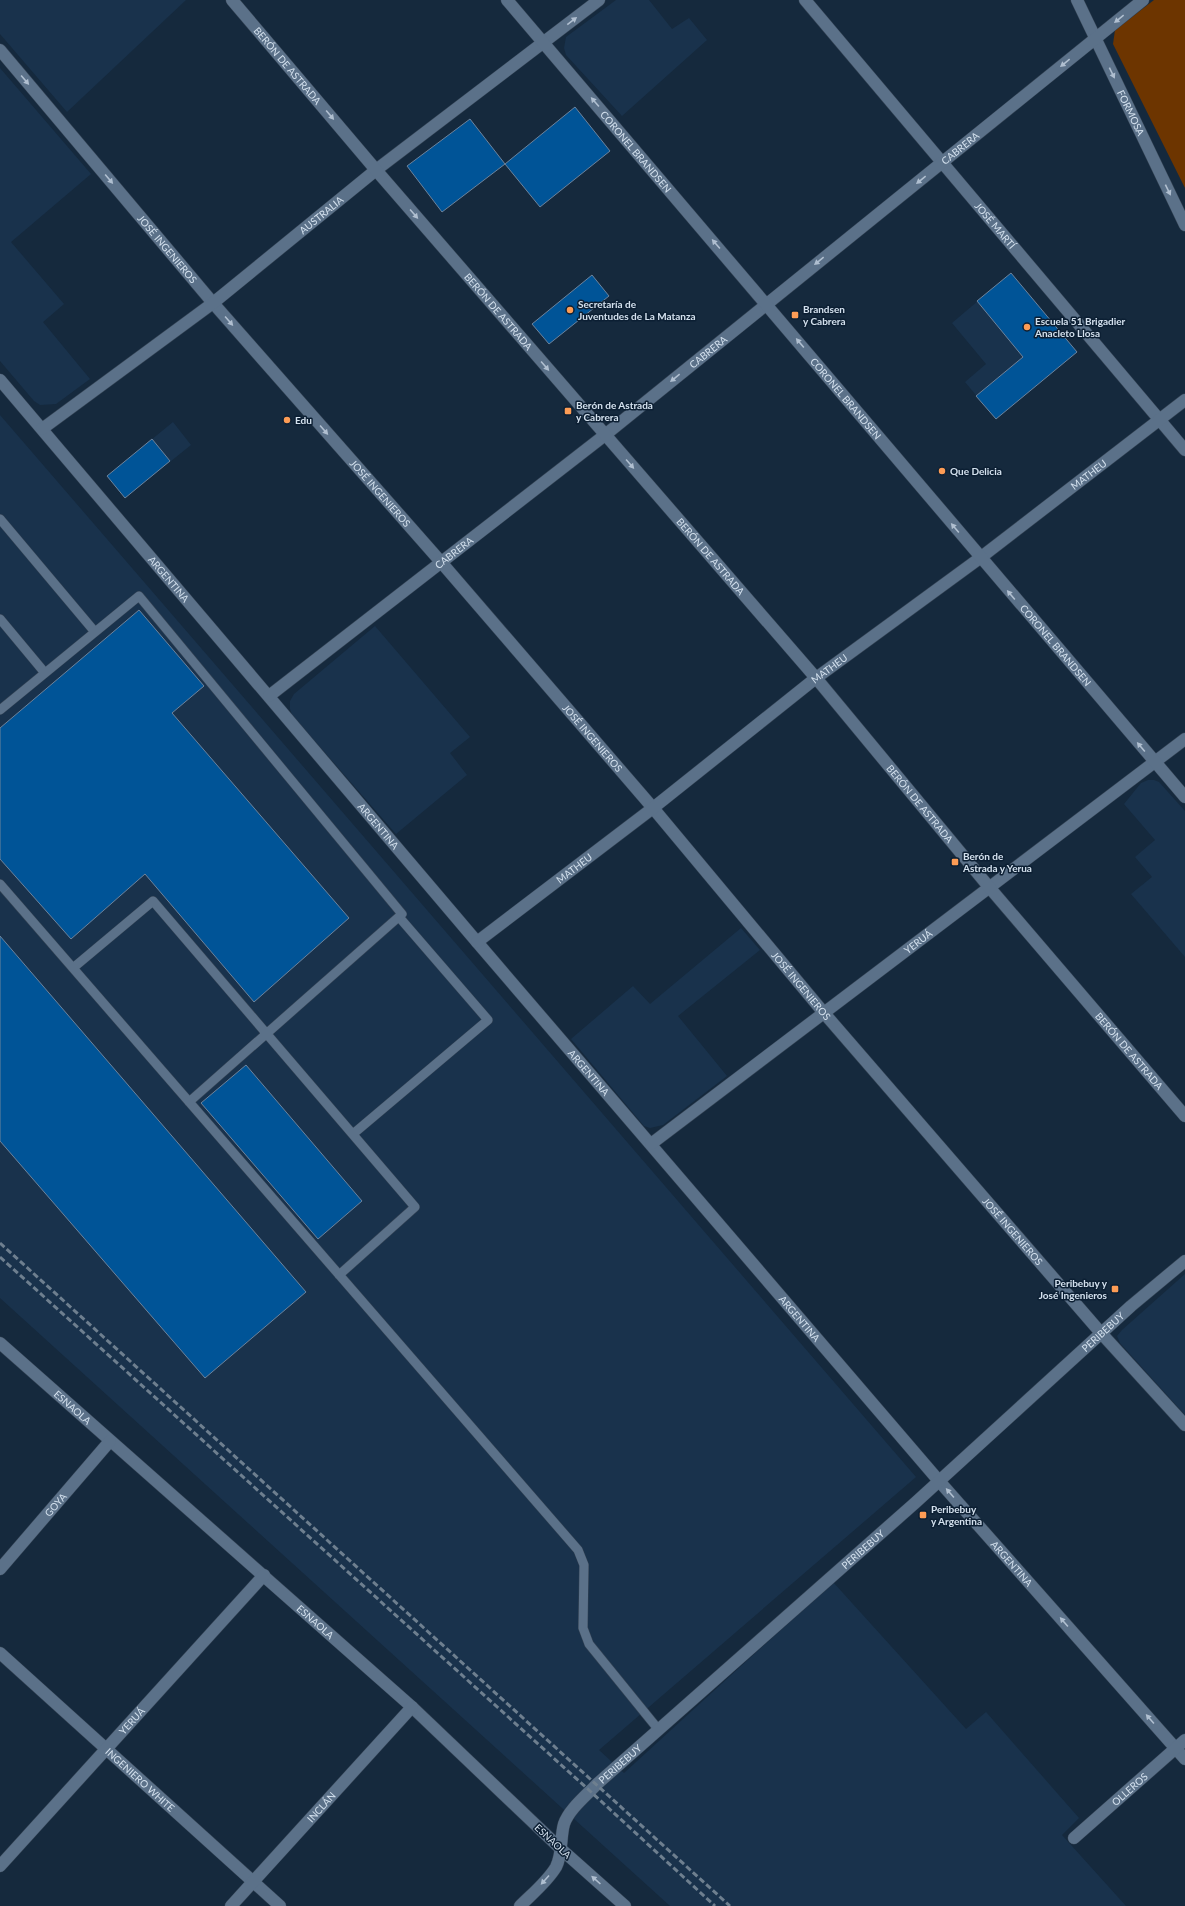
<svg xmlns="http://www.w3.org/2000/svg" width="1185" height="1906" viewBox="0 0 1185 1906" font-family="Lato,sans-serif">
<rect width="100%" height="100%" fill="#15293d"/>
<path fill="#19324c" d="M0,0h186l-119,112 -67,-78z
M616,0h33l23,29 17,-11 18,22 -85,76 -56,-61 -2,-7 2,-11z
M0,68l91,106 -80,68 53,62 -21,18 47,57 -34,25 -16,1 -6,-4 -34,-40z
M1011,273l66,79 -81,67 -31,-37 21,-18 -34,-41z
M0,415l916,1062 -317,273 25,23 209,-191 133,147 20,-17 93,106 -17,17 64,71h-456l-670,-608z
M173,422l18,23 -66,53 -18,-22z
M375,626l95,111 -20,16 17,22 -71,59 -104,-119 -2,-6v-8l4,-7z
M1148,780h6l5,2 26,29v146l-54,-63 21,-17 -17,-20 20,-17 -31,-36 17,-21z
M741,928l19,22 -82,66 49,60 -64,49 -13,3 -6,-2 -73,-87 62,-53 17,18z
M1185,1274v141l-65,-72 -3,-7 5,-6z"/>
<path fill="#6d3500" d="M1154,0h31v188l-72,-144 2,-14z"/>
<path fill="#005497" stroke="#6d839c" d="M575,107l35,44 -70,56 -35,-43z
M470,119l35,45 -63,48 -35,-46z
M1011,273l66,79 -81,67 -20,-23 47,-39 -46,-56z
M592,275l17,21 -60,48 -17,-20z
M152,439l18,22 -45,37 -18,-22z
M139,610l65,76 -32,27 177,205 -95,84 -109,-128 -74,65 -71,-80v-131z
M0,936l306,356 -101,86 -205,-237z
M246,1065l116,136 -44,38 -117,-136z"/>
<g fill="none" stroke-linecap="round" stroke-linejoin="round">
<g stroke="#344354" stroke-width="10">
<path id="lane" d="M0,519l95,113
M0,619l45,54
M0,710l139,-114 263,318 -213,188
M0,884l578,666 6,15 -1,63 6,16 69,85
M73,968l80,-67 262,306 -76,68
M353,1134l135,-114 -89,-103"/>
</g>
<g stroke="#344354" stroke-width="13">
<g id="street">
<path id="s1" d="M805,0l380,450"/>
<path id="s2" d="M1077,0l108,225"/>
<path id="s3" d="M0,50l213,253 228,259 212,246 171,205 277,320 84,92"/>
<path id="s4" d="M0,380l477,562 462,539 246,278"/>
<path id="s5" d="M42,429l171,-126 163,-133 223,-170"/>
<path id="s6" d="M269,696l336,-261 538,-435"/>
<path id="s7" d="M477,942l176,-134 163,-130 164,-120 205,-158"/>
<path id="s8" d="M651,1144l534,-405"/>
<path id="s9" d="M0,1343l412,364 150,143"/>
<path id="s10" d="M0,1569l110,-128"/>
<path id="s11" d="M0,1653l280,253"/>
<path id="s12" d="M1074,1838l111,-98"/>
<path id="s13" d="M0,1866l264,-291"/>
<path id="s14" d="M231,1906l181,-199"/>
</g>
</g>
<g stroke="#344354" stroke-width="13">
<g id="secondary">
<path id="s15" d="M232,0l144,170 440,508 173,209 196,229"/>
<path id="s16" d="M507,0l678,797"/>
<path d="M562,1850l63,56"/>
<path id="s17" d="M520,1906c12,-12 27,-24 36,-39 7,-14 4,-29 8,-43 5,-15 23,-29 33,-40l318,-281 216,-197 54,-45"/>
</g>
</g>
<use href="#lane" stroke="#5b7189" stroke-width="9"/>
<use href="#street" stroke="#5b7189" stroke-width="12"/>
<use href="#secondary" stroke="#5b7189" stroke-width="12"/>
<path stroke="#6e7f8f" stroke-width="3" stroke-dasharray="6 3" stroke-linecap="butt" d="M0,1243l730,663
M0,1257l590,534 125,115"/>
</g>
<defs><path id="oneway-solid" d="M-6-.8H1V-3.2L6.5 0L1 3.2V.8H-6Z"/></defs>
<g fill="#b0bfd0">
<use href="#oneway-solid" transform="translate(1119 19) rotate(141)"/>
<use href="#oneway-solid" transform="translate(572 21) rotate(-38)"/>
<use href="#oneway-solid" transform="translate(1065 63) rotate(141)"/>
<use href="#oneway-solid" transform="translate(1112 73) rotate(64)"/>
<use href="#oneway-solid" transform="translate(25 80) rotate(50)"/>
<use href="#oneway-solid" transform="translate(595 102) rotate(-131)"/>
<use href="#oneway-solid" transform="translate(330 115) rotate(50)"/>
<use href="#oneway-solid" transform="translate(109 179) rotate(50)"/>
<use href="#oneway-solid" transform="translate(921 180) rotate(141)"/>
<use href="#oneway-solid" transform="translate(1168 190) rotate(64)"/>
<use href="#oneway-solid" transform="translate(414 214) rotate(49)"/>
<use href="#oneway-solid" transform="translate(716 244) rotate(-131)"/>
<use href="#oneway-solid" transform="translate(819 261) rotate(141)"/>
<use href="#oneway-solid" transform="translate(229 321) rotate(49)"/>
<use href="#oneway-solid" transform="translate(800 343) rotate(-130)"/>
<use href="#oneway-solid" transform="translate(545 366) rotate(49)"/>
<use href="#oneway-solid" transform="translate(675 378) rotate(141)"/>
<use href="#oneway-solid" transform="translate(324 430) rotate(49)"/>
<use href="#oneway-solid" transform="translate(630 464) rotate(49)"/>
<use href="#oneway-solid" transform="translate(955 528) rotate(-130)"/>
<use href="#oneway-solid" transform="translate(1011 595) rotate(-130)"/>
<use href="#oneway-solid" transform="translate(1141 747) rotate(-130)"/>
<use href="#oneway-solid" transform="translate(950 1493) rotate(-131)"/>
<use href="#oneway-solid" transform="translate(1064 1622) rotate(-131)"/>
<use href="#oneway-solid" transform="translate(1150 1719) rotate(-131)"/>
<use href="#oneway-solid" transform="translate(545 1880) rotate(132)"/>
<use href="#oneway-solid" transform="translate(596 1880) rotate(-138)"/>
</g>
<g fill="#fd9c55" stroke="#0c1f33" stroke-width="1.5">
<circle cx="570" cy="310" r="4"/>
<rect x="791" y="311" width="8" height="8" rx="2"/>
<circle cx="1027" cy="327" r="4"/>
<rect x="564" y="407" width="8" height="8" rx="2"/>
<circle cx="287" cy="420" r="4"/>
<circle cx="942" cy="471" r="4"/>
<rect x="951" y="858" width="8" height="8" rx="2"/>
<rect x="1111" y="1285" width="8" height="8" rx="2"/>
<rect x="919" y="1511" width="8" height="8" rx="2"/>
</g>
<g text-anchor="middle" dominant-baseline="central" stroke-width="3" stroke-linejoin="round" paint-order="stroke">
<g font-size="10" fill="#d4e1ee" stroke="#0c1f33">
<text stroke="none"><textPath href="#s15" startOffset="86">BERÓN DE ASTRADA</textPath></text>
<text stroke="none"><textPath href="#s2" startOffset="125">FORMOSA</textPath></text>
<text stroke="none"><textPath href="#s6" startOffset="882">CABRERA</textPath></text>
<text stroke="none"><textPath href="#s16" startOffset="199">CORONEL BRANDSEN</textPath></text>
<text stroke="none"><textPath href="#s5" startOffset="352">AUSTRALIA</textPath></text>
<text stroke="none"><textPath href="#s1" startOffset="295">JOSÉ MARTÍ</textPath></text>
<text stroke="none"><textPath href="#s3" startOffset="260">JOSÉ INGENIEROS</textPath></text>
<text stroke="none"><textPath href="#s15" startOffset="410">BERÓN DE ASTRADA</textPath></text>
<text stroke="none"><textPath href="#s6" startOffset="558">CABRERA</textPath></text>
<text stroke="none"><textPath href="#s16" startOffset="523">CORONEL BRANDSEN</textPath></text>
<text stroke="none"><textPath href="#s7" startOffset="770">MATHEU</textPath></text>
<text stroke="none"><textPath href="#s3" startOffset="584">JOSÉ INGENIEROS</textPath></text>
<text stroke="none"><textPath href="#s6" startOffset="234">CABRERA</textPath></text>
<text stroke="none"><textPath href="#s15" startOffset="734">BERÓN DE ASTRADA</textPath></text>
<text stroke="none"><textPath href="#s4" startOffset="261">ARGENTINA</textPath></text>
<text stroke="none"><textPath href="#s16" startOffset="847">CORONEL BRANDSEN</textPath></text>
<text stroke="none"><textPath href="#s7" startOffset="446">MATHEU</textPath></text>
<text stroke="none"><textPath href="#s3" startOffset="908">JOSÉ INGENIEROS</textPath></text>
<text stroke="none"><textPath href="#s15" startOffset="1058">BERÓN DE ASTRADA</textPath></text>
<text stroke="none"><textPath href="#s4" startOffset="585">ARGENTINA</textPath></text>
<text stroke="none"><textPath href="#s7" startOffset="122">MATHEU</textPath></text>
<text stroke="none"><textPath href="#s8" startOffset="335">YERUÁ</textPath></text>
<text stroke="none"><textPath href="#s3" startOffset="1232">JOSÉ INGENIEROS</textPath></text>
<text stroke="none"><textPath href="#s15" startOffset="1382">BERÓN DE ASTRADA</textPath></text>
<text stroke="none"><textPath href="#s4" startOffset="909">ARGENTINA</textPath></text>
<text stroke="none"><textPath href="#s3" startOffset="1556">JOSÉ INGENIEROS</textPath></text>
<text stroke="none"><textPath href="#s4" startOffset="1233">ARGENTINA</textPath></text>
<text stroke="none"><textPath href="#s17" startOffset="828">PERIBEBUY</textPath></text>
<text stroke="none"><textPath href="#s9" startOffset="97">ESNAOLA</textPath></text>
<text stroke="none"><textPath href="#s10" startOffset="85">GOYA</textPath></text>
<text stroke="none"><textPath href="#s17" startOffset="504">PERIBEBUY</textPath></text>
<text stroke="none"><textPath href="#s4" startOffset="1557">ARGENTINA</textPath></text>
<text stroke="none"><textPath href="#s9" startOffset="421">ESNAOLA</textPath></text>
<text stroke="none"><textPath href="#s13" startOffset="196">YERUÁ</textPath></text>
<text stroke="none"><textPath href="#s17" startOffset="180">PERIBEBUY</textPath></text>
<text stroke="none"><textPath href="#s11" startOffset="189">INGENIERO WHITE</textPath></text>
<text stroke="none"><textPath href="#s12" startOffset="74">OLLEROS</textPath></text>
<text stroke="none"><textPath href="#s14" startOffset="134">INCLÁN</textPath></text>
<text transform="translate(553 1841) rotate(43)">ESNAOLA</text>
</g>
<g font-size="10" font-weight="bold" fill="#d4e1ee" stroke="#0c1f33" text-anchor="start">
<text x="578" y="304">Secretaría de<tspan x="578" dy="12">Juventudes de La Matanza</tspan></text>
<text x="803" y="309">Brandsen<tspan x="803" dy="12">y Cabrera</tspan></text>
<text x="1035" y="321">Escuela 51 Brigadier<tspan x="1035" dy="12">Anacleto Llosa</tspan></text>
<text x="576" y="405">Berón de Astrada<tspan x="576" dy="12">y Cabrera</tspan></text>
<text x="295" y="420">Edu</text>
<text x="950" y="471">Que Delicia</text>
<text x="963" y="856">Berón de<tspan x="963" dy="12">Astrada y Yerua</tspan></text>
<text x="1107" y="1283" text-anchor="end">Peribebuy y<tspan x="1107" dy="12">José Ingenieros</tspan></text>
<text x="931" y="1509">Peribebuy<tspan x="931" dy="12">y Argentina</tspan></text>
</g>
</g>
</svg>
